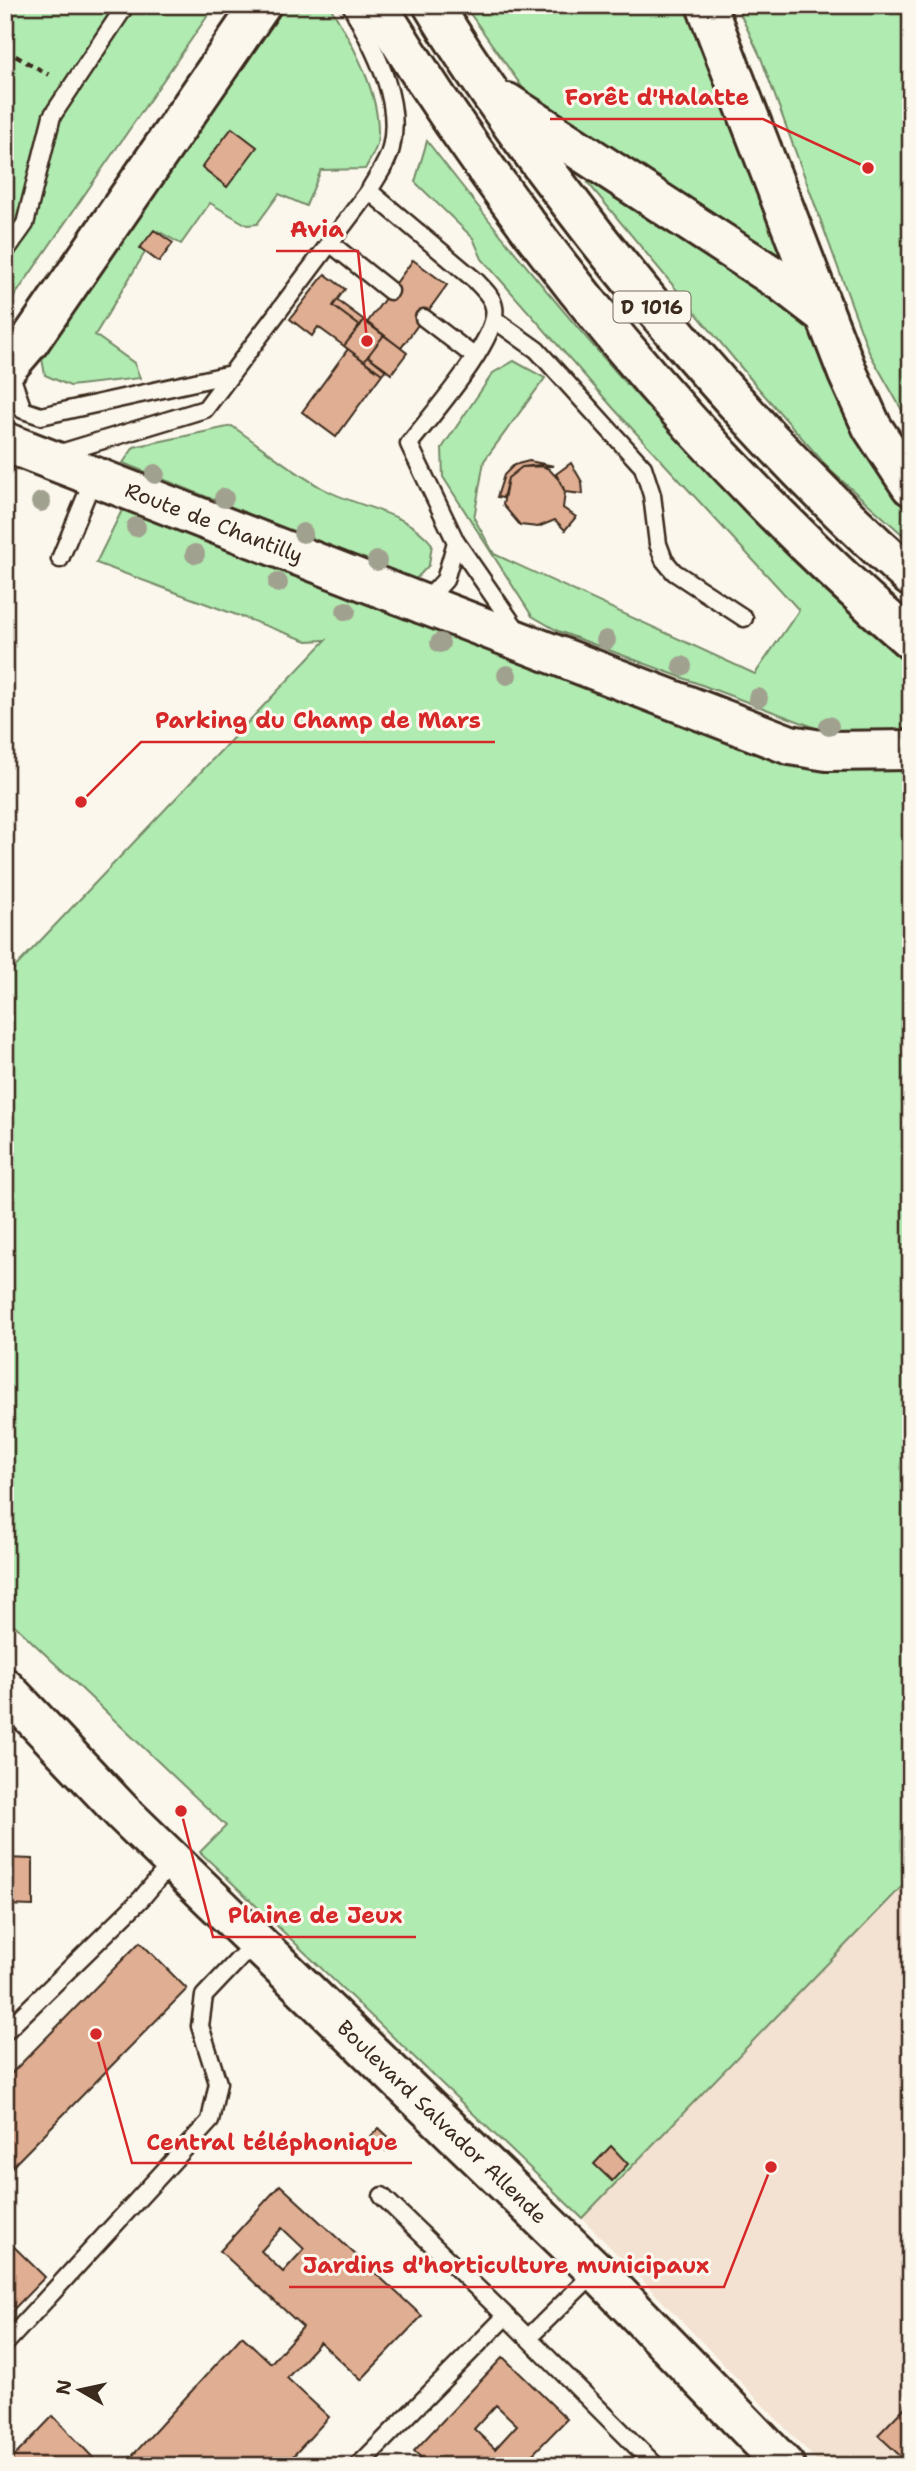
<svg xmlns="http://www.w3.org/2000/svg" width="916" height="2471" viewBox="0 0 916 2471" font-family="'Shantell Sans',sans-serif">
<rect width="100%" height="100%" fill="#fbf7ec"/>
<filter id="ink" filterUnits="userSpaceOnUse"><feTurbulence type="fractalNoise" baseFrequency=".0143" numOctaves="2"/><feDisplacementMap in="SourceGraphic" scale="14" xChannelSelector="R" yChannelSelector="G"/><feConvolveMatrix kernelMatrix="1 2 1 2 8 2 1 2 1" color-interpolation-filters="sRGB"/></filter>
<g filter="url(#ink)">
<path fill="#f3e1d1" d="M911,1877v589h-89l-240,-248z"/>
<path fill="#b0ebb1" stroke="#768a68" stroke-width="2" d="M5,5h210l-210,305z
M287,5h42c23,37 55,94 48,139 -2,8 -8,18 -12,25l-44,1 -15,36 -27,-12 -22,30 -10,1 -37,-22 -29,41 -23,-13 -63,104 39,28 6,15 -70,8 -25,-11 -4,-22 224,-327z
M464,5h222l106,268 -255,-165z
M736,5h175v421l-42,-74 -108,-294z
M427,141c146,190 300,367 484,521v75h-71l-282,-106 -26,-15 -89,-139 -1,-29 51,-75 21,-12 31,17 -61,83 -10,57 20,36 261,120 44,-64 -184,-200 -133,-151 -9,-21 -58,-56z
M600,176l169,115 39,35 19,37 23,65 61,84v30l-80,-71 -72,-82 -171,-206z
M232,426c29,20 58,44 90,62 35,20 83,22 110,56l-3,21 -15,16 -291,-118 11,-16z
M127,500l369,152 415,111v1114l-329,341 -382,-366 26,-26 -221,-210v-638l321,-338 -19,1 -211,-78z"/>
<path fill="#e0ae92" stroke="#3b2a1e" stroke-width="2" fill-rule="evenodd" d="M232,128l25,19 -30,40 -25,-20z
M154,230l19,13 -14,19 -19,-14z
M413,260l34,25 -46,63 -34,-25z
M325,274l20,15 -12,17 27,20 -16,20 -26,-19 -6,9 -22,-17z
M337,300l27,20 -4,6 -27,-20z
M364,320l20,15 -20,26 -20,-15z
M384,335l23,18 -16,21 -23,-18z
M348,349l34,25 -46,63 -34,-25z
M368,356l18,13 -4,5 -18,-13z
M529,461l25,5 -32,1 -14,11 -5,20 -6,-1 7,-22 10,-10z
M571,463l11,19 1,12 -18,-2 -9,-18z
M540,465l9,4 12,13 4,10 -2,16 13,9 -11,13 -10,-10 -17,7 -18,-2 -17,-20 5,-27 14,-11z
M5,1858l28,1v47l-28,-1z
M140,1942l47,47 -182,185v-94z
M379,2128l16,15 -9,8 -15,-15z
M611,2146l17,18 -16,17 -18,-17z
M280,2185l142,131 -61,64 -41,-38 -33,36 42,39 -45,49h-161l119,-130 29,27 32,-36 -83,-76zM282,2228l22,21 -21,23 -22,-21z
M5,2238l40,39 -40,41z
M503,2357l64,62 -43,44 2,3h-96l-16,-15zM496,2405l21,20 -22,24 -21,-20z
M907,2405l4,4v57l-33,-31z
M53,2416l48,50h-96z"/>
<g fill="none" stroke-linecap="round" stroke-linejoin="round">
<g stroke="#3b2a1e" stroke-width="21">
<path id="service" d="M351,5c22,43 52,93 40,143 -3,15 -15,30 -22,43l107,90c7,8 16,15 18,26 7,30 -65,111 -85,137l47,98 63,91
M330,243l60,48
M5,252l20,-28 27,-108 74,-111
M424,318l51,39
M495,320l42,30 106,117 9,28 6,49 6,16 10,12 70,46
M8,367l15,43 18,6 190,-42
M54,455l151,-46 164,-218
M60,559l34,-82
M424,603l21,-23 11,-38
M5,2032l136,-133 32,-38
M382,2196l124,120
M528,2338l68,-67
M5,2344l205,-223 8,-38 -18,-57 4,-30 52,-55
M358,2466l148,-150 150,150"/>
</g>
<g stroke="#3b2a1e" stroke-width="44">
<path id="tertiary" d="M5,1688l118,125 473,458 189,195"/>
</g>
<g stroke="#3b2a1e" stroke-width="44">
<path id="secondary" d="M5,442l418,162"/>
</g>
<g stroke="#3b2a1e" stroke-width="44">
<path id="trunk" d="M377,5c145,234 326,455 534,635
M433,5c49,82 107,159 165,234 96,121 197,235 313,338
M706,5l142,369 24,53 39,59
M507,103l275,179 43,33
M5,370l24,-28 232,-337
M423,604l367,141 37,6 84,-1"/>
</g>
<path stroke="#3b2a1e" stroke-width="4.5" stroke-dasharray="7 5" stroke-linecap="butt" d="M5,50l44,25
M5,1643l9,8"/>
<use href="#service" stroke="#fbf7ec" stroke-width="16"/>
<use href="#tertiary" stroke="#fbf7ec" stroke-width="38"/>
<use href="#secondary" stroke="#fbf7ec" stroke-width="38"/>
<use href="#trunk" stroke="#fbf7ec" stroke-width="38"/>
</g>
<g fill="#a1a18f">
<circle cx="155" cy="474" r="10"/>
<circle cx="224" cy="498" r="10"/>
<circle cx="41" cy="502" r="10"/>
<circle cx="136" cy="527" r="10"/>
<circle cx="303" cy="533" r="10"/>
<circle cx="195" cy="554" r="10"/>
<circle cx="377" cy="561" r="10"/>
<circle cx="278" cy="583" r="10"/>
<circle cx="346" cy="611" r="10"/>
<circle cx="606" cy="640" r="10"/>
<circle cx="440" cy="643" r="10"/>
<circle cx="682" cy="666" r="10"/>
<circle cx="507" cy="675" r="10"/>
<circle cx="758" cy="698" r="10"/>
<circle cx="829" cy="726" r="10"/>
</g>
</g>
<g text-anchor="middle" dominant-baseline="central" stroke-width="6" stroke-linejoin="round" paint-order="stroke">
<rect fill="#fbf7ec" stroke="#75685c" stroke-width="2" x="613.5" y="291.5" width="77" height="31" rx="5"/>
<g font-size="19" font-weight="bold" fill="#3b2a1e">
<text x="652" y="307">D 1016</text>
</g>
<g font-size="21" fill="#3b2a1e" stroke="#fbf7ec">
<text transform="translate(214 523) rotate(21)">Route de Chantilly</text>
<text transform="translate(442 2122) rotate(44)">Boulevard Salvador Allende</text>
</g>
</g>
<path fill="none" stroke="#d62828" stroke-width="2.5" d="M868 168L763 119H550M367 341L358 251H276M81 802L141 742H495M181 1811L213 1937H416M96 2034L132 2163H412M771 2167L724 2287H289"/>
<g fill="#d62828" stroke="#fbf7ec" stroke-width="2.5">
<circle cx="868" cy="168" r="7"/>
<circle cx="367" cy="341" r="7"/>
<circle cx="81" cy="802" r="7"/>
<circle cx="181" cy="1811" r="7"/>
<circle cx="96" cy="2034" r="7"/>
<circle cx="771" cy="2167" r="7"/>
</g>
<g font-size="23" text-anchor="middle" font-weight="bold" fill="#d62828" stroke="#fbf7ec" stroke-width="6" stroke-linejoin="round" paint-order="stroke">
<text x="657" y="105">Forêt d'Halatte</text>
<text x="317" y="237">Avia</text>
<text x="318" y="728">Parking du Champ de Mars</text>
<text x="315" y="1923">Plaine de Jeux</text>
<text x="272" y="2150">Central téléphonique</text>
<text x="506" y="2273">Jardins d'horticulture municipaux</text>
</g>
<rect width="916" height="2471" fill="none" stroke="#fbf7ec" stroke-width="28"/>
<rect x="14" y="14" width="888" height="2443" fill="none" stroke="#3b2a1e" stroke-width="2.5" filter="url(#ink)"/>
<g transform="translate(80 2390) rotate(279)" stroke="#fbf7ec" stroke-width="5" paint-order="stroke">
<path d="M0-5L12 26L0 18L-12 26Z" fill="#3b2a1e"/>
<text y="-10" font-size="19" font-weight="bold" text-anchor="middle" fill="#3b2a1e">N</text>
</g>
</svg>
